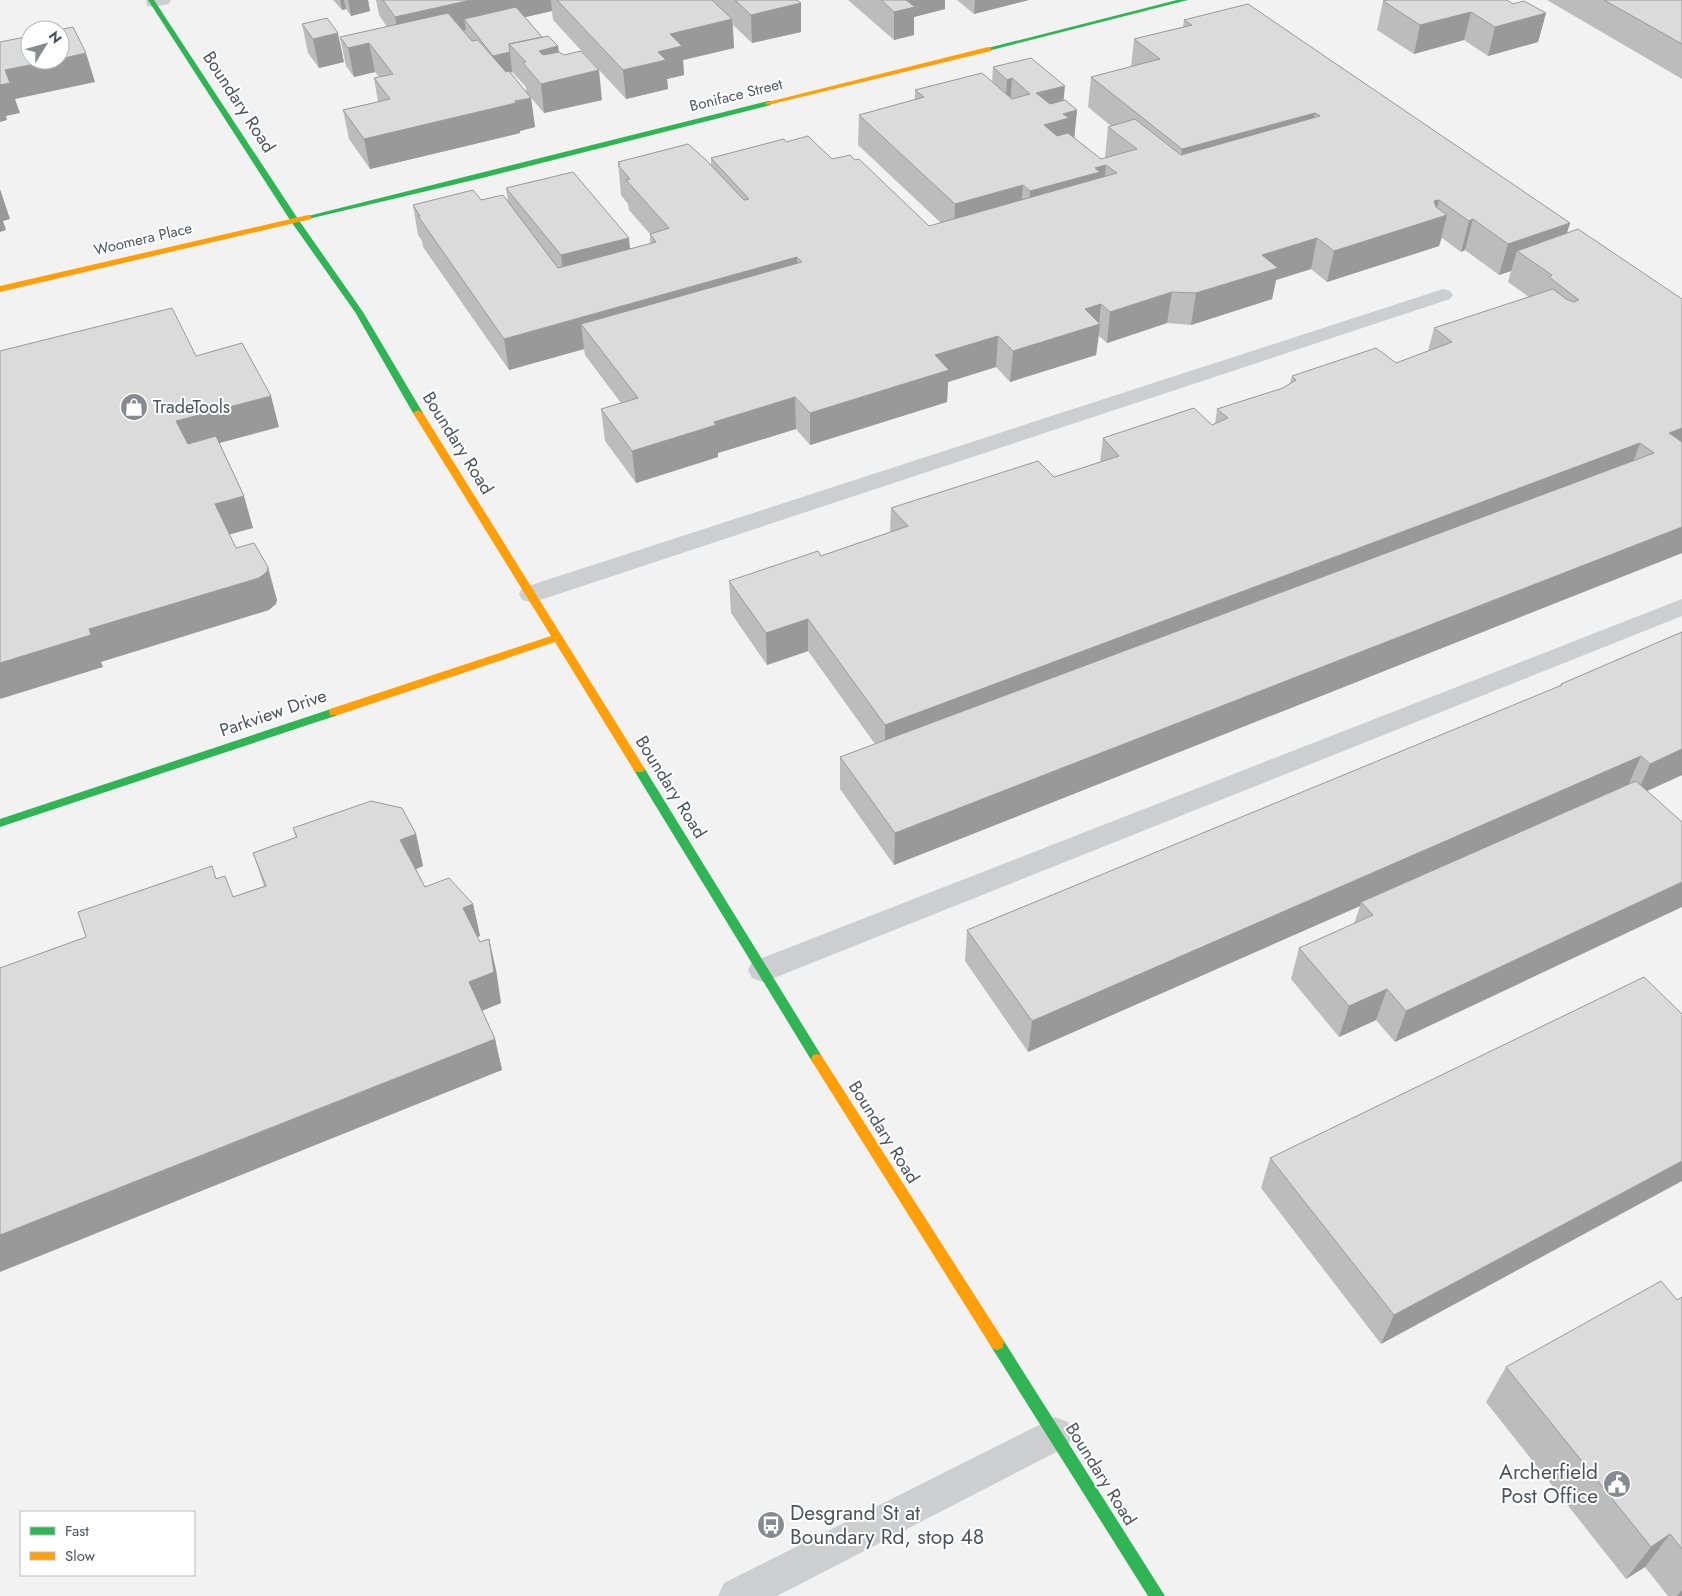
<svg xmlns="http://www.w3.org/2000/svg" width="1682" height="1596" viewBox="0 0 1682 1596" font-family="Jost,sans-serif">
<rect width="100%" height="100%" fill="#f2f2f2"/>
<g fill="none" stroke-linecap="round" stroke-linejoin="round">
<path fill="#ccced0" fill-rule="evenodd" d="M1443,289l7,2 3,4 -3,4 -910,301 -9,2 -9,-2 -3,-6 3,-6z
M1682,599v17l-908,362 -11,4 -11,-4 -4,-8 4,-8z"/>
<path fill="#ccced0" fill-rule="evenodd" d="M146,0h25l-2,4 -16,3 -6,-1z
M1055,1417l13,5 5,12 -5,12 -291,150h-59l6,-13z"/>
<path fill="#30b455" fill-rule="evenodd" d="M148,0h6l144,219 65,93 60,101 -2,2h-6l-2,-2 -58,-101 -65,-92z
M1177,0h11l-200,51 -4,-2z
M768,101h3v4l-293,74 -170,40 -4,-2z
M334,708l5,4 -1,3 -338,112v-8z
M639,765l4,1 178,289 2,4 -2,4 -4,1 -4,-1 -178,-291 -2,-3z
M997,1336l5,2 163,258h-17l-156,-248 -2,-5 2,-5z"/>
<path fill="#ff9f0a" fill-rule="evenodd" d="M988,47h3v4l-223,54 -4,-2z
M308,215h3v4l-311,73v-6z
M418,410l5,3 220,353 2,3 -2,3h-8l-80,-130 -217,73h-8l-1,-3 1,-3 221,-73 -138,-223z
M817,1054l4,1 181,283 2,5 -2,5 -5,2 -5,-2 -179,-285 -2,-4 2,-4z"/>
</g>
<path fill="#bcbcbd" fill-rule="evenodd" d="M333,0h35l2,11 -19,5 -5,-7 -4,1z
M376,0h421l4,3v29l-49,11 -19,-18 1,23 -51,12 1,15 -17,4 1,10 -42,10 -73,-79 -1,-9 -27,6 17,20 16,9 1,6 43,48 -58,13 -17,-20 4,5 4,29 -15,4v2l-150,36 -21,-30 -6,-29 35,-8 -4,-24 5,-1 -4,-5 -21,5 -8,-11 -6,-29 47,-10 -8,-12zM510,72h2l1,1 13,14v5z
M848,0h97v9l-31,8v18l-20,5z
M957,0h72l-55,14z
M1547,0h135v79z
M1383,1l130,3 33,9 -8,29 -50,14 -24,-16 -50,14 -37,-24z
M1184,20l386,203 -3,10 115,66v254l-788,312 -54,-76v-32l35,-13 -67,-93 -41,14 -36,-52 -2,-32 92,-25 69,-24 1,-24 163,-31 46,-15 3,-24 109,-13 3,-1 2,-15 66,-21 7,-5 2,-7 104,-13 32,-12 6,-23 95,-31 -21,-15 3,-11 -12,4 -34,-25 -4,2 -19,-14 -3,8 -112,36 -16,-13 -35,11 -4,19 -81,26 -24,-2 -60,20 -8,-7 -3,19 -86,27 -14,-15 -48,15 -1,20 -137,43 -14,-16 -78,24v4l-82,26 -31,-42 -4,-32 20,-6 -36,-48 -1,-6 -75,21 -86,-123 -1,-6 -4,-6 -5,-30 68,-5 27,2 -2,-14 124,61 20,-5v-10l-21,-24 -1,-6 -7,-9 -3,-33 93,4v-8l75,-16 46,17 97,67 12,-3 -83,-78 1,-30 56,-15v-10l77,-8 1,-15 70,34 14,9 -3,28 27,21 5,-1 -1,-1 3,-30 3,-1 -23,-19 3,-30 40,-10 3,-28 49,-12z
M302,24l42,38 -25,6 -11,-15z
M1682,632v143l-35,16 -252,251 -19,-22 -37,17 -48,-58 8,-31 55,-24 6,-18 -332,146 -63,-91 2,-31 592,-243 2,-3z
M293,828l123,6 7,32 -7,3 9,18 48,17 7,32 -3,1 19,33 5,33 -19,8 13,28 7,31 -416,-133 130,-58 17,18 31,-11 -11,-33 43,-15z
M1682,1014l-301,330 -120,-156 9,-30z
M1682,1297v299h-14l-23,-29 -19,12 -140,-177 20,-35 171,-67z"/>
<path fill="#99999a" d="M340,0h4l2,9 -4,1z
M348,0h20l2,11 -19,5z
M471,0h80l1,11 -80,18 -8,-10 2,11 -66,15 -5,-28z
M897,0h48v9l-31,8v18l-20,5v-28z
M975,0h54l-55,14z
M801,3v29l-49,11 -1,-28z
M1471,12l-7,28 -50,14 6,-29z
M1546,13l-8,29 -50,14 7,-29z
M732,19l2,29 -51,12 1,15 -17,4 1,10 -42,10 -3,-29 35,-18 12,-18z
M338,33l6,29 -25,6 -6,-29z
M369,43l6,29 -21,5 -6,-29z
M558,46l3,29 -46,-25z
M510,52l2,20 -17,4 -2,-20z
M86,53l9,29 -80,17 5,14 -14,3 1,4 -7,2v-37l5,-15 49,-10h6v-1z
M599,70l3,30 -58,13 -3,-29z
M1012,78l-2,30 -5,1 2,-29z
M1065,86l-3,29 -26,-22z
M531,98l4,29 -15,4v2l-150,36 -6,-30z
M1077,110l-3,30 -7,8 -23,-23 19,-11z
M1315,113l-6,29 -131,37 4,-30z
M1106,165l-3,30 -75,26 2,-30 65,-23z
M1023,185l-2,31 -67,19 1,-31z
M0,189l10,30 -7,2 3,9 -6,2z
M1439,200l-5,19 13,-4 -8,31 -112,36 7,-31 100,-50z
M1473,219l-8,31 -4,2 8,-31z
M1570,223l-10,31 -43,-3 -6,20 -12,4 9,-31z
M629,238l3,30 -67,18 -4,-31z
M1317,238l-6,31 -35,11 -4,19 -81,26 5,-32 66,-38z
M797,257l1,31 -217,36 3,25 -75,21 -5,-31z
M1172,292l-5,31 -60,20 3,-31z
M1101,304l-2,20h1l-4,31 -86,27 3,-31 72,-42z
M998,336l-2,31 -48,15 -1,20 -137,43v-32l125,-58z
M271,396l8,31 -93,25 -10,-31z
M795,397l1,32 -78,24v4l-82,26 -4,-32 82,-29z
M1682,428v27l-13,-22z
M1640,443l-12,32 -743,282v-32z
M244,496l9,32 -29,8 -9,-32z
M1682,527v26l-788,312 1,-32z
M268,567l9,33 -1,4 -7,6 -168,52 2,5 -103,32v-36l89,-34z
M808,619v32l-41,14 -1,-32z
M1682,749v26l-46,21 14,-32z
M1641,756l-14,32 -266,114 -1,4 -332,146 4,-31z
M416,834l7,32 -14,6 -9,-32z
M1682,882v25l-287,135 11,-31z
M473,904l7,32 -10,4 -7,-32z
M489,939l7,31 5,33 -25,10 -7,-31z
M1387,989l-11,31 -37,17 10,-31z
M495,1039l7,31 -502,202v-37z
M1682,1161v20l-301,163 13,-29z
M1670,1534l-25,33 -19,12 25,-32z
M1682,1590v6h-5z"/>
<path fill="#dbdbdc" stroke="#99999a" d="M383,0h88l-76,17z
M557,0h155l20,19 -62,15 12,12 -24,6 8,8 -43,10z
M735,0h62l4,3 -50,12z
M881,0h25l9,7 -21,5z
M1388,0h119l6,4 11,-3 22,12 -51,14 -24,-15 -51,13 -37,-24z
M1604,0h78v44z
M1248,4l322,219 -62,21 -35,-25 -4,2 -30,-21 -5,1 2,6 11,8 -113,36 -17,-13 -55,17 16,13 -82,25 -24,-1 -62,20 -9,-8 -16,5 15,15 -87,27 -15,-15 -63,19 14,15 -139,43 -15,-16 -81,25 2,3 -84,26 -31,-42 37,-11 -57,-74 221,-62 -5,-5 -293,82 -86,-123h2l-7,-11 60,-15 8,10 22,-5 55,73 98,-26 -6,-8 19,-6 -43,-48 4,-1 -12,-14 2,-1 -2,-2 70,-18 17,15 39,41 5,-1 -38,-41 73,-19 2,3 22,-6 24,23 18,-4 5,5 4,-1 70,67 188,-53 -11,-8 -11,3 5,4 -70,19 -7,-6 -68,19 -96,-89 65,-18 -9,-7 67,-17 30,26 18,-5 -18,-16 -5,2 -14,-13 38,-9 34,28 -29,7 14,11 15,-4 12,10 -14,4 6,4 -25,7 13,11 11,-3 33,26 36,-10 -29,-22 27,-8 46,36 139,-39 -5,-3 -133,36 -91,-72 69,-18 -26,-20 58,-14 -8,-5z
M516,7l26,30 -33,7 1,8 -17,4 -29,-37z
M448,13l24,28 6,-1 28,32 3,-1 22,27 -16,3 1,2 -152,36 -21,-29 47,-11 -16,-21 19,-4 -24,-31 -21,5 -8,-11z
M327,18l11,15 -25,6 -11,-15z
M73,27l13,26 -26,6v-29h-2z
M30,36v24h24l-49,10 5,13 -10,2v-43z
M548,36l10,10 -19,5 4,4 16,-3 5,3 17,-4 18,19 -58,14 -18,-21 3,-1 -17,-18z
M573,172l56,66 -68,17 -55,-67z
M1578,229l104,70v129l-13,5 13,9v85l-787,306 -55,-76 814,-304 -14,-10 -755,282 -77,-106 -42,14 -37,-52 89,-30 3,5 87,-30 -17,-18 147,-47 16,16 65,-21 -16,-18 91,-30 18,17 16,-7 -11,-9 66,-21 13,-8 -4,-4 84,-28 20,15 56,-21 -18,-14 119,-39 13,10 8,3 5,-2 -30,-23 3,-2 -35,-24z
M172,308l24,48 46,-13 29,53 -95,25 12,23 28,-8 28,60 -29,8 21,44 18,-5 14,24 -1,5 -8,6 -170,51 2,6 -91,28v-312z
M1682,632v117l-32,15 -9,-8 -609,265 -65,-91 595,-245 -1,-1z
M1636,781l46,41v60l-276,129 -19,-22 -38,17 -50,-58 74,-33 -12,-13z
M371,801l31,7 14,26 -16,6 25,47 24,-9 24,26 -10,4 17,34 9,-3 5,33 -25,10 26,57 -495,196v-267l86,-31 -8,-25 134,-46 4,13 9,-3 8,21 33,-11 -13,-33 44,-16 -4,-9z
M1644,977l38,37v147l-288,154 -124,-157z
M1661,1281l16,19 5,-3v252l-12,-15 -19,13 -145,-180z"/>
<defs>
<g id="shop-disc" transform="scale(1.4375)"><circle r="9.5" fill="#858b91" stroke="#fff"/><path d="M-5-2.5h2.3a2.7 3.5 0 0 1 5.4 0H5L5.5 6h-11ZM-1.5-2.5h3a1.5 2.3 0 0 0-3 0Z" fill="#fff"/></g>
<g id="civic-disc" transform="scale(1.4375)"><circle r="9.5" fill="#858b91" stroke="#fff"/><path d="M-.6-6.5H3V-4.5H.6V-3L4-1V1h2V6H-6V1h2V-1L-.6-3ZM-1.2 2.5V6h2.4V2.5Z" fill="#fff"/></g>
<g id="bus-disc" transform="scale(1.4375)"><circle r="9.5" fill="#858b91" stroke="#fff"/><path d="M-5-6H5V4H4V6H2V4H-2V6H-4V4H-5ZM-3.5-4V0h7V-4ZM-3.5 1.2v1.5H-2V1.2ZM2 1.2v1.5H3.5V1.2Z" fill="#fff"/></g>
</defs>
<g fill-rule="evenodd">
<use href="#shop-disc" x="134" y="407"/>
<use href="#civic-disc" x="1617" y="1484"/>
<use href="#bus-disc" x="771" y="1525"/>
</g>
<g text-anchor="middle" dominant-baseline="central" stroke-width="4" stroke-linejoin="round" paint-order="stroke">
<g font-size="15" fill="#4a545d" stroke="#fff">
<text transform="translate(736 95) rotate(-14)">Boniface Street</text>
<text transform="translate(143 239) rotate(-13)">Woomera Place</text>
</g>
<g font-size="18" fill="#4a545d" stroke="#fff">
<text transform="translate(239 102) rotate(57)">Boundary Road</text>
<text transform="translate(458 443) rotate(58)">Boundary Road</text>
<text transform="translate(273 713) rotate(-19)">Parkview Drive</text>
<text transform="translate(671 787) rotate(58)">Boundary Road</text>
<text transform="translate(884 1132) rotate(58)">Boundary Road</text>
<text transform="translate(1101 1474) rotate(58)">Boundary Road</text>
</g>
<g font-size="18" fill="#4a545d" stroke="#fff" text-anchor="start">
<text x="153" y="407">TradeTools</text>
</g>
<g font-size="21" fill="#4a545d" stroke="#fff" text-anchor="end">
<text x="1598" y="1472">Archerfield<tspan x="1598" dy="24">Post Office</tspan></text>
<text x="790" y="1513" text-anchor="start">Desgrand St at<tspan x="790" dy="24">Boundary Rd, stop 48</tspan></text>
</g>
</g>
<rect x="20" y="1511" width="175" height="65" fill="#ffffff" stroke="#b7bbbe"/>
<rect x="30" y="1527" width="25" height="8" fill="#30b455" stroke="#b7bbbe"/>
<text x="65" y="1536" font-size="15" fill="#4a545d">Fast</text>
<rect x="30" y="1552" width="25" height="8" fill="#ff9f0a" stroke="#b7bbbe"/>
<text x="65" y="1561" font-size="15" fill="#4a545d">Slow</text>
<g transform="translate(45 45) rotate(53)"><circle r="24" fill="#ffffff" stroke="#b7bbbe"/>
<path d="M0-4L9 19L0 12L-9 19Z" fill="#858b91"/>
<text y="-8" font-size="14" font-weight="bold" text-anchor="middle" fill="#4a545d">N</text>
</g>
</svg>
